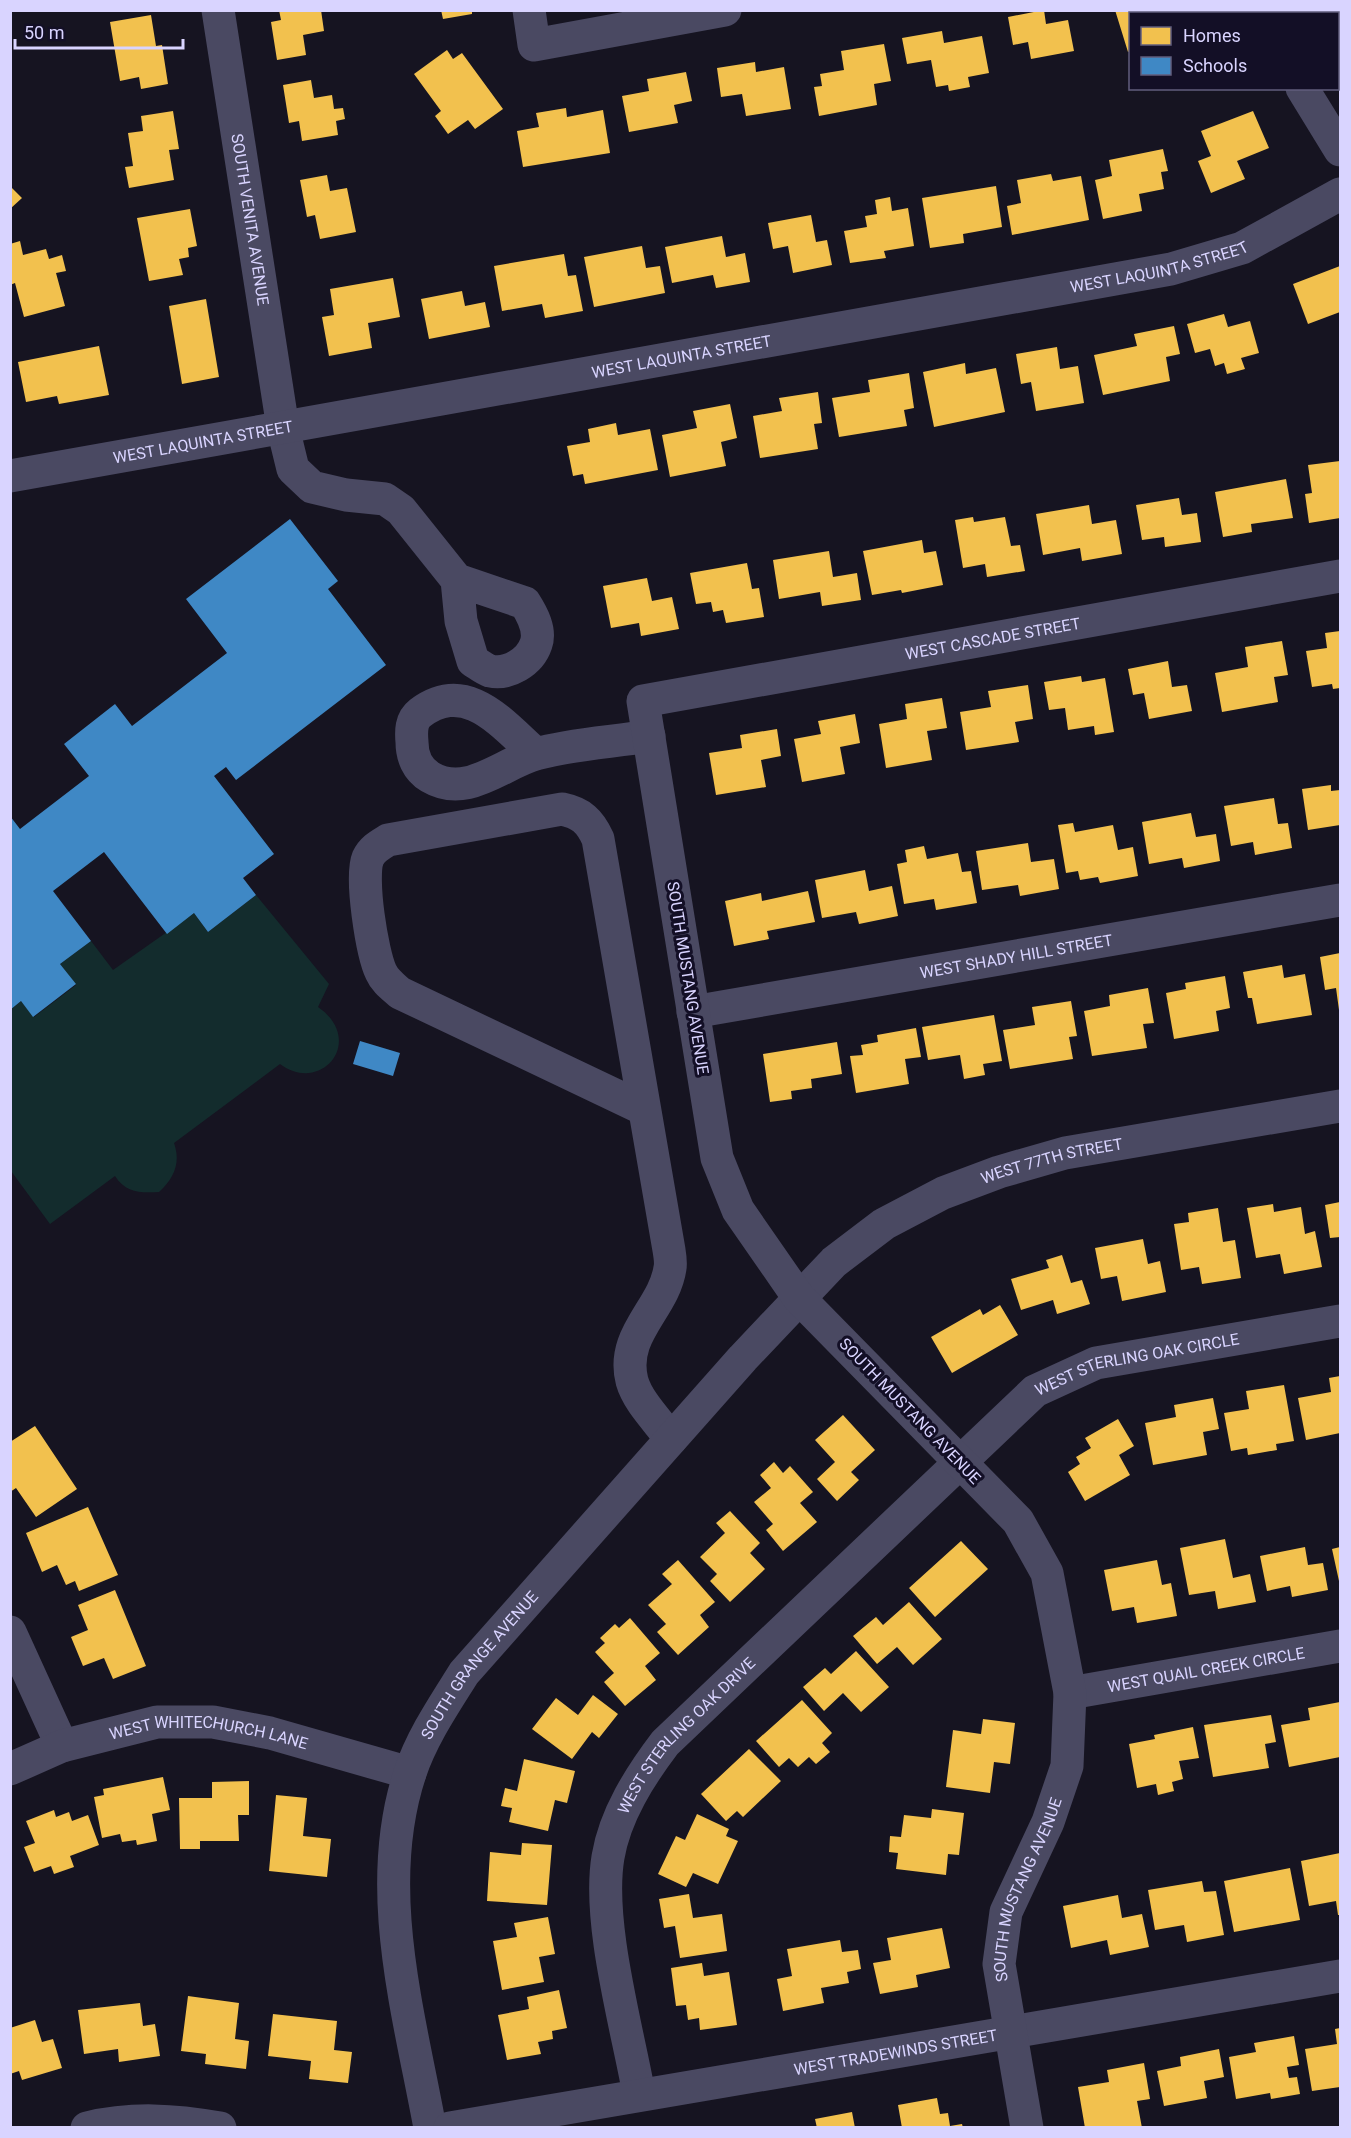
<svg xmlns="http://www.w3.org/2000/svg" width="1351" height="2138" viewBox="0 0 1351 2138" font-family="Roboto,sans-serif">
<rect width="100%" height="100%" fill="#161421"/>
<path fill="#132c2d" d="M256,895l73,89 -11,23c48,33 4,88 -38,57l-106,79c7,20 0,35 -15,49 -19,1 -33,1 -44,-16l-65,48 -39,-53 -1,-161 11,-9 13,16 42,-32 -16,-21 31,-23 22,29 81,-57 14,19z"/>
<path fill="#f2c14e" d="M279,10h42l3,21 -21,4 3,20 -29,5 -6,-38 10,-2z
M441,10h31v4l-29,5z
M1044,10l2,14 22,-4 6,31 -43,8 -3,-17 -15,3 -5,-28z
M1115,10h70l1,4h-56v37l-2,1z
M151,15l5,31 6,-1 6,39 -27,5 -2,-12 -19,4 -10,-59z
M942,31l2,12 38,-7 7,37 -21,4 2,10 -21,4 -1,-6 -12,2 -5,-27 -24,4 -5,-26z
M884,44l7,37 -17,3 3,21 -58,11 -5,-29 8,-1 -2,-12 24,-4 -3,-19z
M447,50l6,9 9,-6 41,56 -28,20 -7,-9 -20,14 -13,-18 6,-5 -27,-37z
M755,62l1,10 28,-5 7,42 -45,7 -4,-22 -21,3 -4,-29z
M686,72l6,29 -18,4 4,18 -49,9 -7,-36 27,-5 -2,-12z
M311,80l3,18 18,-3 2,14 9,-1 2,11 -9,2 2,14 -36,6 -3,-20 -10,2 -6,-38z
M566,108l1,9 36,-7 7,43 -87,14 -6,-36 22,-4 -3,-14z
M173,111l6,38 -10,1 5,30 -45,8 -4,-21 8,-1 -5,-33 15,-2 -2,-15z
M1253,111l16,37 -32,13 8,18 -34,14 -13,-32 13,-5 -10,-25z
M1163,149l5,22 -7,1 3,17 -25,5 3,17 -39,8 -8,-39 17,-4 -3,-16z
M1051,174l2,7 28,-5 8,44 -77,15 -5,-29 14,-3 -4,-23z
M327,175l3,16 17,-3 9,44 -36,7 -5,-24 -8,2 -7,-37z
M10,186l12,12 -12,11z
M996,186l6,41 -39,7 1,9 -34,5 -8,-50z
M890,197l2,14 16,-3 6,38 -30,5 2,7 -36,5 -6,-32 23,-4 -2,-11 12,-2 -2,-14z
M190,209l7,37 -9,2 1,9 -10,2 4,16 -34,6 -12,-63z
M811,215l5,27 11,-2 5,25 -39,8 -5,-27 -15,3 -5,-26z
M722,236l4,21 19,-4 5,29 -34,6 -3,-13 -41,8 -7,-36z
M20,241l3,14 23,-6 3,10 13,-4 4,16 -10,2 9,33 -41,11 -9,-34 -5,2v-41z
M642,246l4,22 14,-2 5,27 -71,14 -10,-50z
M564,254l4,22 8,-1 7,36 -38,7 -3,-14 -40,7 -8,-45z
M1340,266v46l-32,12 -15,-40z
M393,278l7,39 -32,6 4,25 -43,8 -7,-39 12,-2 -4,-26z
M462,291l3,15 20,-4 5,25 -61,12 -8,-40z
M206,299l13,78 -37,7 -13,-78z
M1224,314l4,13 22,-6 9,32 -18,5 4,11 -18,5 -3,-11 -9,3 -5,-17 -15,4 -8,-29z
M1174,326l6,28 -14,3 4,24 -67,14 -9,-40 43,-9 -3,-12z
M99,346l10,49 -50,9 -2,-8 -31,6 -8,-40z
M1057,347l3,22 18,-3 6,37 -48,8 -5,-29 -10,2 -5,-30z
M965,363l1,11 30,-6 9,44 -71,15 -11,-55z
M909,373l5,35 -10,2 3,16 -68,11 -7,-39 38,-6 -2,-12z
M818,392l4,31 -8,1 4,25 -58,9 -7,-42 29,-5 -3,-13z
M730,404l7,34 -16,4 5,24 -56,11 -8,-42 35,-7 -4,-17z
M616,423l2,12 32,-6 8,41 -73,14 -2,-10 -10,2 -6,-30 23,-4 -2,-13z
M1340,461v57l-31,5 -4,-29 7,-1 -4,-28z
M1286,479l7,39 -42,6 1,8 -29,5 -8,-45z
M1179,498l3,17 15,-2 4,29 -36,5 -1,-10 -22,3 -6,-35z
M1089,505l3,19 24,-4 6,34 -40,7 -2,-13 -37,7 -7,-41z
M973,517l1,5 31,-5 6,29 9,-1 5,26 -38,6 -2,-13 -22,4 -8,-48z
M922,540l2,13 12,-2 7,34 -41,8 -1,-3 -29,5 -9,-44z
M829,551l4,26 24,-4 4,27 -39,6 -2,-14 -41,7 -6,-39z
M747,563l5,26 7,-1 5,29 -38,6 -3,-13 -10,2 -2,-10 -15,2 -6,-31z
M647,578l5,23 20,-4 7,32 -38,7 -2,-13 -28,5 -8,-42z
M1340,631v57l-7,1 -1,-5 -20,3 -6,-36 21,-3 -2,-15z
M1282,641l6,34 -14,2 4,25 -56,10 -7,-39 33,-6 -3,-20z
M1168,661l4,26 15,-2 5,26 -43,8 -5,-26 -11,2 -5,-26z
M1081,676l1,6 23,-4 9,54 -19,3 -1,-9 -26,4 -3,-22 -16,2 -5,-28z
M1028,685l5,34 -18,3 4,20 -53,8 -6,-38 31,-5 -3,-16z
M942,698l5,30 -20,3 5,29 -46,8 -7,-44 28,-5 -2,-15z
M855,714l5,29 -20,4 5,27 -43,8 -8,-43 27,-5 -3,-13z
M777,729l4,27 -20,4 5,27 -50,8 -7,-42 33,-5 -2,-13z
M1331,785v6l9,-1v35l-32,5 -6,-41z
M1274,798l4,26 10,-1 4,25 -37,7 -2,-13 -22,4 -7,-40z
M1191,813l5,24 20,-3 4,27 -36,7 -2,-10 -33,6 -7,-42z
M1073,823l2,9 38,-7 5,25 15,-3 5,29 -38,7 -2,-6 -18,3 -2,-9 -12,2 -8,-48z
M1028,843l3,19 23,-3 5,30 -39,7 -2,-11 -36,5 -6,-39z
M924,846l3,13 31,-6 4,19 9,-1 6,32 -41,7 -2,-11 -30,5 -7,-40 10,-2 -2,-12z
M865,870l4,21 23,-5 6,30 -39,8 -3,-12 -34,6 -7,-38z
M808,891l7,31 -48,9 2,8 -35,7 -9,-45 36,-8 1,8z
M1340,953v57h-1l-3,-22 -11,2 -5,-33z
M1282,965l2,13 21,-4 7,41 -55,9 -5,-26h-4l-5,-26z
M1225,976l5,32 -14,3 3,20 -45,8 -8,-46 20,-4 -1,-6z
M1148,988l6,35 -11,1 4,24 -55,8 -8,-45 26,-5 -1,-11z
M1071,1001l6,35 -8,1 4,22 -63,10 -7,-39 32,-5 -3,-18z
M994,1015l8,46 -19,3 2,11 -21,4 -4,-24 -32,5 -6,-33z
M916,1028l5,29 -16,2 4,25 -53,9 -6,-37 13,-1 -2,-10 17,-3 -1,-7z
M837,1042l5,32 -31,5 1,9 -21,3 1,8 -22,3 -7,-48z
M1340,1202v35l-10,1 -5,-33z
M1273,1204l1,8 27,-5 4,27 10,-3 7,36 -38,7 -4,-20 -24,4 -9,-50z
M1218,1208l5,34 12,-2 6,38 -39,6 -3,-17 -18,3 -7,-46 15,-2 -1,-9z
M1143,1239l5,25 12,-3 6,31 -44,9 -5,-25 -16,3 -6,-31z
M1062,1255l9,28 11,-3 8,24 -33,10 -4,-14 -32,10 -10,-31 38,-11 -3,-8z
M1000,1305l18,30 -66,38 -21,-36 49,-28 3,6z
M1340,1376v57l-34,7 -8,-42 33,-6 -2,-14z
M1284,1385l10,56 -18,3 1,6 -29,5 -1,-7 -16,3 -7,-38 25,-4 -3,-18z
M1213,1398l6,31 -16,3 4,23 -54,10 -8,-42 31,-6 -2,-12z
M843,1415l32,35 -24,22 8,8 -22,21 -20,-22 18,-17 -20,-22z
M1118,1419l16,27 -15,9 11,20 -45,26 -17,-29 12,-8 -4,-7 15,-9 -6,-10z
M35,1426l42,63 -41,28 -20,-29 -6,4v-50z
M774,1462l9,11 7,-7 23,26 -13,11 17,19 -34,29 -17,-21 7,-6 -19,-22 17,-14 -11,-13z
M88,1507l30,68 -39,16 -4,-10 -9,4 -9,-20 -15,7 -16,-39z
M730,1511l30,32 -10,10 15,16 -35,33 -20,-21 7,-7 -17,-17 25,-24 -9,-10z
M1225,1539l8,39 17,-4 6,28 -38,7 -3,-18 -26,4 -9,-47z
M961,1541l27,28 -53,48 -26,-29z
M1305,1547l3,18 15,-2 5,27 -36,7 -2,-11 -23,5 -7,-35z
M1340,1547v34h-1l-7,-32z
M678,1560l37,42 -15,13 9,12 -31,28 -21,-23 9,-8 -18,-19 24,-21 -10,-10z
M1157,1560l5,25 9,-2 6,33 -40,7 -3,-16 -22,4 -8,-41z
M115,1590l31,76 -33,13 -9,-21 -21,8 -12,-29 17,-7 -10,-25z
M909,1602l33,37 -29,26 -16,-18 -20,17 -24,-28 23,-19 7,8z
M630,1618l30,35 -15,13 11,14 -31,26 -21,-24 10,-9 -19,-21 10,-9 -5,-5 15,-14 4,4z
M856,1651l33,36 -28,25 -18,-19 -19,18 -21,-24 22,-19 6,6z
M593,1695l25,19 -19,24 -7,-6 -20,27 -40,-30 24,-31 22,17z
M802,1700l30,33 -10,10 8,9 -14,12 -7,-7 -11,10 -9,-9 -10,9 -23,-26z
M1340,1702v55l-51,10 -8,-42 29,-5 -2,-12z
M1271,1715l5,27 -11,2 4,24 -56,9 -9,-52z
M983,1719l32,4 -5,41 -16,-2 -4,31 -44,-6 7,-57 28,4z
M1193,1727l6,31 -20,3 4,18 -11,3 2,9 -16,4 -2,-11 -19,4 -8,-44 26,-5 -1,-4z
M749,1749l32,32 -38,36 -6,-6 -11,10 -25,-27z
M524,1759l51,12 -8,32 -12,-3 -7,31 -39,-9 3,-14 -11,-2 4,-18 12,3z
M163,1777l7,33 -18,4 5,27 -20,4 -1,-5 -14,2 -2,-8 -18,4 -8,-41 10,-2 -1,-6z
M249,1781v34h-11l1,26h-39v8h-20l-1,-51h33v-16z
M276,1795l31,3 -4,38 28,3 -4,38 -58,-6z
M932,1809l32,4 -5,42 -11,-1 -2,21 -50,-6 2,-16 -9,-1 1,-16 11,1 3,-22 27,3z
M54,1810l2,7 13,-5 3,9 16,-6 11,30 -29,11 4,11 -20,7 -3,-8 -17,6 -10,-25 11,-4 -9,-22z
M697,1814l32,15 -3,7 12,5 -20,43 -25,-11 -7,14 -28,-13 18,-38 9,4z
M522,1843l30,2 -5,60 -60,-4 3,-49 31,3z
M1340,1853v62h-2l-2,-14 -27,5 -8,-45z
M1290,1868l10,52 -66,12 -10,-51z
M1202,1881l2,11 12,-1 8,44 -37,7 -3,-17 -29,5 -7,-40z
M689,1894l4,24 29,-4 5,37 -47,7 -5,-32 -11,2 -5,-29z
M1118,1895l4,23 20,-4 7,33 -39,8 -3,-15 -36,8 -8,-42z
M548,1917l7,37 -16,3 5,25 -42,8 -9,-49 24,-4 -3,-14z
M942,1928l8,40 -34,7 2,12 -38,7 -7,-31 18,-3 -4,-22z
M840,1940l2,12 16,-2 3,19 -14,3 2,11 -28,5 3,15 -41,8 -6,-32 15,-3 -5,-27z
M702,1963l2,13 25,-4 8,53 -37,5 -1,-12 -11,2 -2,-15 -10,1 -5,-38z
M559,1990l8,38 -15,3 1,8 -15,3 3,12 -34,6 -9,-45 31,-6 -2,-12z
M188,1996l51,7 -4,36 14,2 -3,28 -41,-5 1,-10 -25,-3z
M140,2003l3,23 12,-2 5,32 -41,6 -1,-13 -34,5 -6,-44z
M273,2014l64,7 -3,29 18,2 -4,31 -39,-4 2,-18 -43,-5z
M35,2020l7,22 11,-3 9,29 -40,12 -3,-9 -9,3v-46z
M1340,2028v59l-28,4 -7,-42 32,-5 -2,-15z
M1294,2036l5,29 -12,2 2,11 8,-1 3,17 -29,5 -1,-6 -34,6 -7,-42 27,-5 -2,-9z
M1219,2049l5,28 -20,4 3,17 -43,8 -7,-35 24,-5 -1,-9z
M1144,2063l6,36 -13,2 5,27h-57l-7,-41 31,-5 -2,-12z
M937,2098l3,16 8,-1 2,13 12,-2 1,4h-61l-4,-23z
M852,2112l3,16h-38l-2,-9z"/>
<path fill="#3f88c5" d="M290,519l48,62 -10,8 58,76 -150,115 -10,-13 -12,9 60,78 -31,24 13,17 -48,37 -14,-19 -27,21 -63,-82 -51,39 38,50 -31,23 16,20 -43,33 -12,-16 -11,9v-194l10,13 69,-53 -25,-32 51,-40 17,22 95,-73 -41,-54z
M360,1041l40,12 -7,23 -40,-12z"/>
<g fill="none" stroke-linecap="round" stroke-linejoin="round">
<g stroke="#4a4962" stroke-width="33">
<path id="s1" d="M218,10l65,418 10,41 19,18 34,8 39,4 16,11 56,70 4,41 12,40c5,3 11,8 17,10 18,4 40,-9 46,-27 5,-14 -4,-30 -11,-41l-68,-23"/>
<path d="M529,10l5,35 191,-35"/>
<path d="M1254,10l1,4"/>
<path d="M1302,88l38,62"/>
<path id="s2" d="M10,476l1161,-207 71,-21 98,-54"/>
<path d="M536,754c-34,-30 -69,-76 -116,-41 -9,7 -9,18 -8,29 0,14 5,27 18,35 37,22 71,-13 106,-23 34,-10 77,-12 113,-18"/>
<path id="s3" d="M693,1012l647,-112"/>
<path d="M644,1109l-244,-116c-8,-7 -15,-12 -19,-21 -9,-19 -21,-95 -13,-114 4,-9 12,-13 20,-18l174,-31c19,4 28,12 36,30l71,411c1,6 2,13 1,18 -6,41 -50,66 -38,113 6,21 26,40 39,58"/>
<path d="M10,1632l52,114"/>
<path id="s4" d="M1070,1693l270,-47"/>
<path id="s5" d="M10,1769l52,-23 95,-24h56l57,11 140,40"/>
<path id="s6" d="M639,2094c-12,-67 -42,-172 -31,-237 7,-42 32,-81 57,-114l370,-352 61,-28 244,-42"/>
<path d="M87,2128c45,-11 88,-8 133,0"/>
<path id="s7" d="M430,2128c-21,-115 -58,-240 -20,-355 12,-36 34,-68 54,-100l279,-315 91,-96 50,-38 59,-31 56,-21 66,-19 275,-47"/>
<path id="s8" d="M450,2128l890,-152"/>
<path id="s9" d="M1027,2128l-28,-164 7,-52 42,-90 19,-56 3,-73 -23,-120 -29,-52 -219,-223 -61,-88 -21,-52 -74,-457 697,-125"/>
</g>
</g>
<g text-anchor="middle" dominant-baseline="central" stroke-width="6" stroke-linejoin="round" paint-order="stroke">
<g font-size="16" fill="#d9d4ff" stroke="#130f26">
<text stroke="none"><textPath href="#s1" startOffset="212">SOUTH VENITA AVENUE</textPath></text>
<text stroke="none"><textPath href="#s2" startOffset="1168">WEST LAQUINTA STREET</textPath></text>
<text stroke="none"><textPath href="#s2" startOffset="682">WEST LAQUINTA STREET</textPath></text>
<text stroke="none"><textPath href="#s2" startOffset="196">WEST LAQUINTA STREET</textPath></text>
<text stroke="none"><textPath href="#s9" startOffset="1926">WEST CASCADE STREET</textPath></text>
<text stroke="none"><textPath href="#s3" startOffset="328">WEST SHADY HILL STREET</textPath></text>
<text transform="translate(688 978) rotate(81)">SOUTH MUSTANG AVENUE</text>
<text stroke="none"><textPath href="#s7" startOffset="1270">WEST 77TH STREET</textPath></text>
<text stroke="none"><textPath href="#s6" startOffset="986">WEST STERLING OAK CIRCLE</textPath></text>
<text transform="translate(910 1411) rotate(46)">SOUTH MUSTANG AVENUE</text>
<text stroke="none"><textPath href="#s7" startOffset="489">SOUTH GRANGE AVENUE</textPath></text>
<text stroke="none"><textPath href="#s4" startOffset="138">WEST QUAIL CREEK CIRCLE</textPath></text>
<text stroke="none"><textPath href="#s6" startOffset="388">WEST STERLING OAK DRIVE</textPath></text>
<text stroke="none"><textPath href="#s5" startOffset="207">WEST WHITECHURCH LANE</textPath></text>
<text stroke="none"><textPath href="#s9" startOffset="246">SOUTH MUSTANG AVENUE</textPath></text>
<text stroke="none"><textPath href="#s8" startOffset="452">WEST TRADEWINDS STREET</textPath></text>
</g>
</g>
<rect width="1351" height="2138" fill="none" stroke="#d9d4ff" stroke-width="24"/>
<rect x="1129" y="12" width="210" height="78" fill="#130f26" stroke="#625e7d" stroke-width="1.5"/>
<rect x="1141" y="27" width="30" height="18" fill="#f2c14e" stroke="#625e7d" stroke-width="1.5"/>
<text x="1183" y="42" font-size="18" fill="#d9d4ff">Homes</text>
<rect x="1141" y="57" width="30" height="18" fill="#3f88c5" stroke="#625e7d" stroke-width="1.5"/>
<text x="1183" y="72" font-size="18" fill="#d9d4ff">Schools</text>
<path d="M15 39v9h168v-9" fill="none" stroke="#d9d4ff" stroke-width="3"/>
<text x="24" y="39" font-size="18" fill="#d9d4ff" stroke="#130f26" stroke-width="4.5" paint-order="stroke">50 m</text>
</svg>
